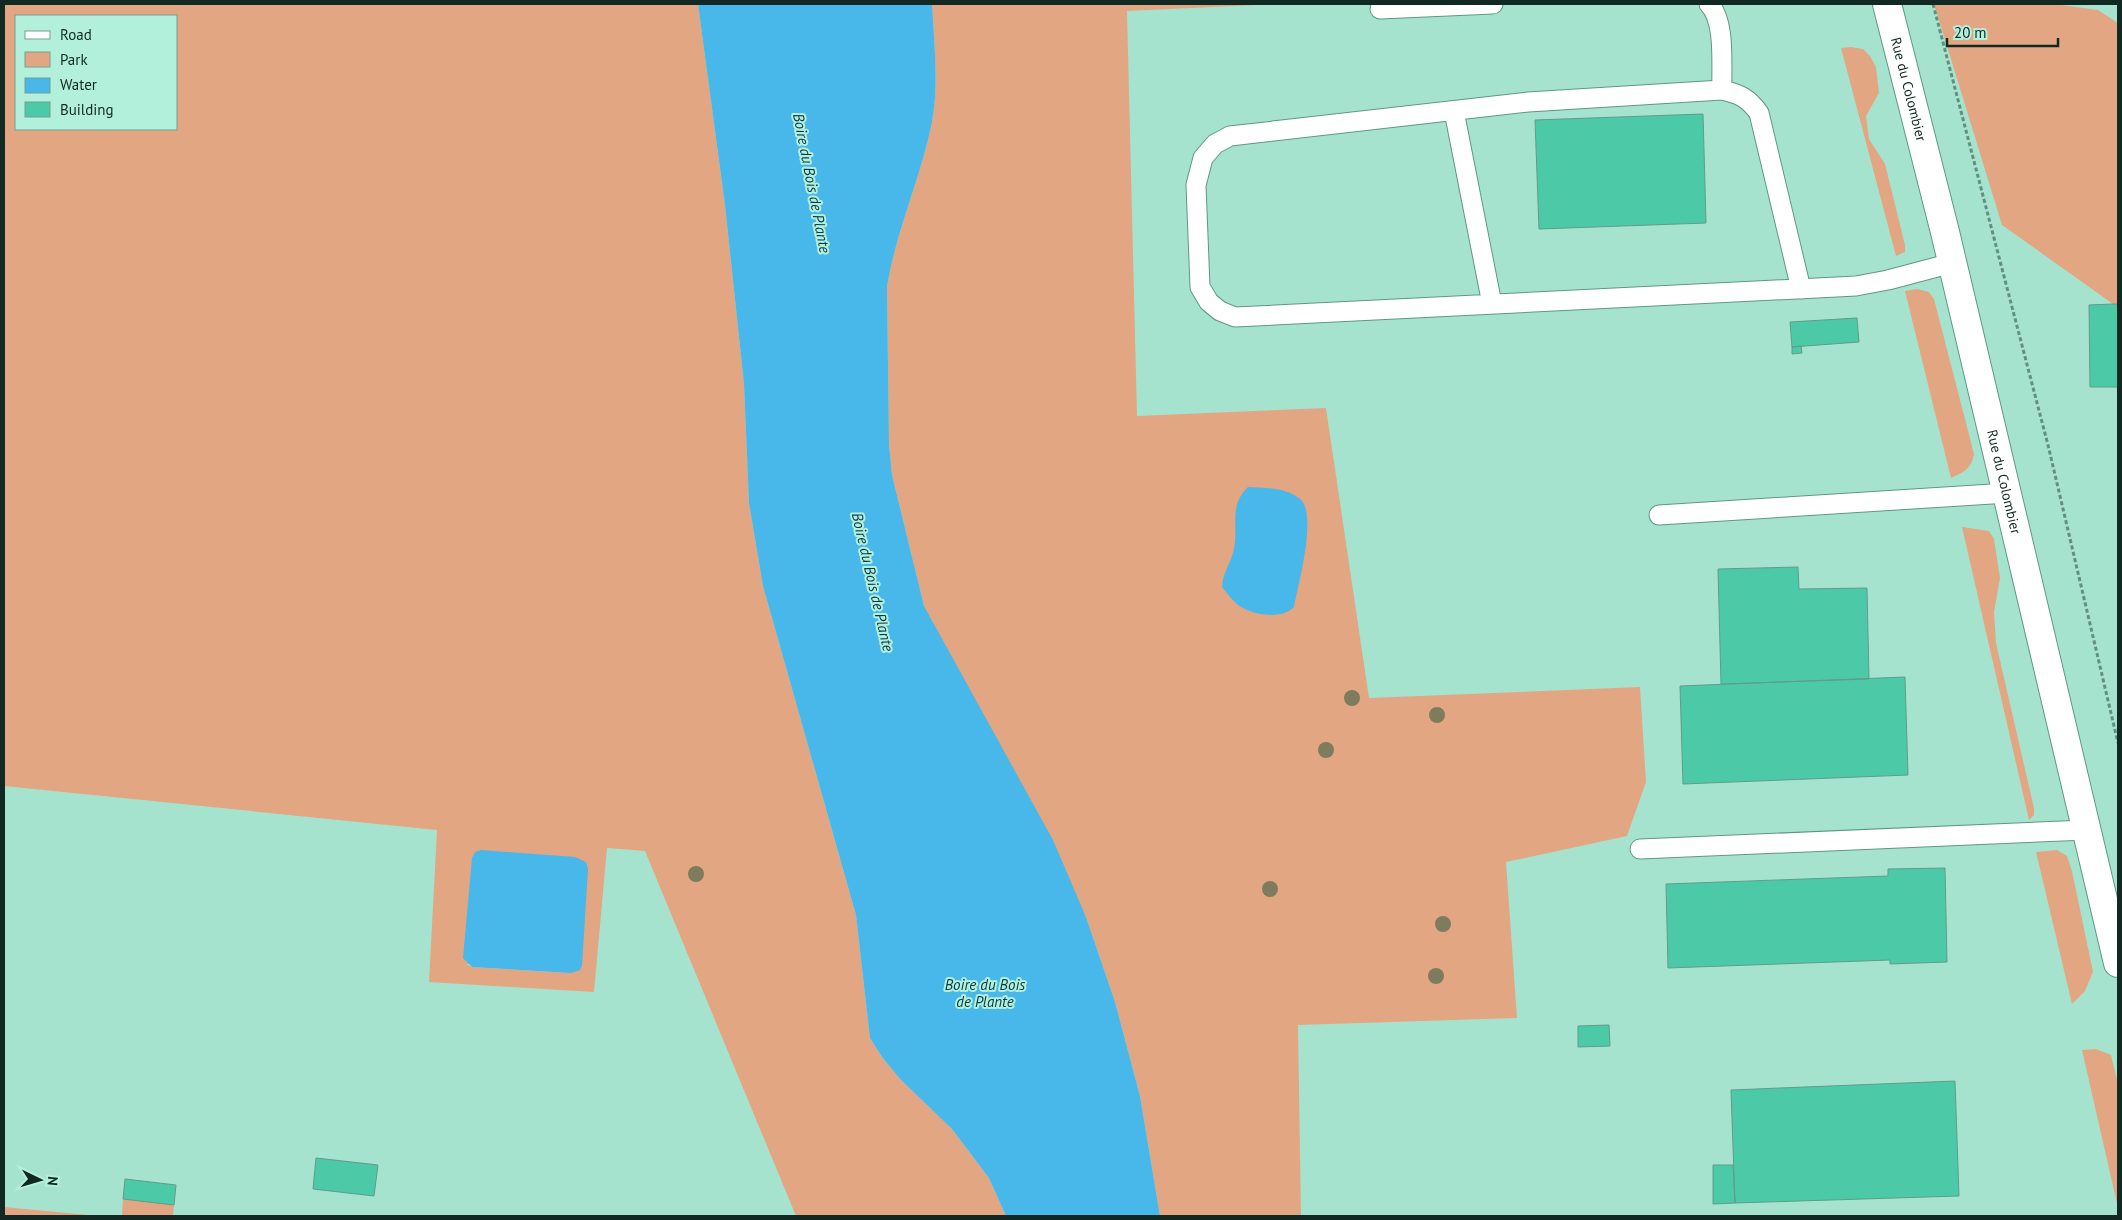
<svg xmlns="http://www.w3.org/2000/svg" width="2122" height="1220" viewBox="0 0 2122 1220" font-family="'PT Sans',sans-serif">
<rect width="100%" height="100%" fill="#a6e3ce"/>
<path fill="#e3a683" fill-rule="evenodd" d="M4,4h694l27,201 19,179 5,119 14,83 93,329 14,123 12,19 18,22 52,50 37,49 17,38h-210l-151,-365 -38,-3 -13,144 -165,-10 8,-152 -433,-44zM16,16h160v113h-160zM466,964l104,9 -98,-6z
M932,4h345l-150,7 10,405 189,-8 43,290 271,-11 6,95 -19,54 -121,26 11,156 -219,7 3,191h-141l-20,-120 -25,-94 -29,-85 -81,-161 -81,-150 -32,-131 -3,-30 -2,-158c9,-57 34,-109 45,-165 7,-39 2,-79 0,-118z
M1934,4h120l44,6 20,13v281h-5l-111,-79z
M1851,47l12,2 7,7 6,11 3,26 -13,23 3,23 16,25 20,81v7l-9,4 -55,-208z
M1917,289l12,3 5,7 40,155c-2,14 -11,19 -23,24l-46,-187z
M1962,527l27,4 5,8 6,39 -6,34 2,31 38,165v7l-5,5z
M2057,850l10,6 5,15 21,101 -8,19 -13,13 -36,-152z
M2096,1049l15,6 7,29v124l-36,-158z
M123,1199l51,6 -1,11h-51z
M4,1207l95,9h-95z"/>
<path fill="#48b7e9" d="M698,4h234c2,39 7,79 0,118 -11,56 -36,108 -45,165l2,158 3,30 32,131 129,234 33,77 29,85 25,94 20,120h-154l-17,-38 -37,-49 -52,-50 -18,-22 -12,-19 -14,-123 -93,-329 -14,-83 -5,-119 -19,-179z
M1248,487c17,1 38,0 52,12 18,14 -2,86 -6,108 -13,13 -39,8 -53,0 -7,-4 -14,-14 -19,-20 1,-14 7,-21 11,-34 7,-24 -6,-46 15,-66z
M481,850l94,7 11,5 2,7 -6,97 -2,4 -9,3 -99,-6 -9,-9 9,-100 3,-6z"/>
<path fill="#4ccaa7" stroke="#619c89" d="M1703,114l3,109 -167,6 -4,-109z
M2113,304h5v83h-28l-1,-82z
M1857,318l2,24 -67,5 -2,-25z
M1801,346l1,7 -10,1v-7z
M1798,567l1,22 68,-1 2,91 -148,5 -3,-115z
M1905,677l3,98 -225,9 -3,-98z
M1945,868l2,94 -57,2v-4l-222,8 -2,-84 222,-8v-7z
M1609,1025l1,21 -32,1v-21z
M1955,1081l4,115 -224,7 -4,-113z
M316,1158l62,7 -4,31 -61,-7z
M1713,1165h20l2,38 -22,1z
M125,1179l51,6 -2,20 -51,-6z"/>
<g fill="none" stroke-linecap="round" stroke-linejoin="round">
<g stroke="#5e9885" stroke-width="21">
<path id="service" d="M1709,4c17,17 12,63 13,86
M1380,9l113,-5
M1454,111l38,193
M1801,289l-42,-176c-11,-15 -19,-19 -37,-23l-194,12 -298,34 -15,8 -12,14 -7,27 4,102 9,15 11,9 15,6 621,-31 32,-6 64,-17
M1659,515l349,-22
M1640,849l447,-19"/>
</g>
<g stroke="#5e9885" stroke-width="30">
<g id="secondary">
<path id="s1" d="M1887,4l58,228 173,731"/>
</g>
</g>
<path stroke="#628f80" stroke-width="3" stroke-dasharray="4 2.5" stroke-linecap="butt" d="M1933,4l115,441 70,298"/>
<use href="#service" stroke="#fff" stroke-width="19"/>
<use href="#secondary" stroke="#fff" stroke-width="28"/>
</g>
<g fill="#7e7c5d">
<circle cx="1352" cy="698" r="8"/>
<circle cx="1437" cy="715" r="8"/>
<circle cx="1326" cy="750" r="8"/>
<circle cx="696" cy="874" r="8"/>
<circle cx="1270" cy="889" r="8"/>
<circle cx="1443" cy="924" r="8"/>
<circle cx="1436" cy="976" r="8"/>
</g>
<g text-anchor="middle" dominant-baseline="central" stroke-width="4" stroke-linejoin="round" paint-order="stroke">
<g font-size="14" fill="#112922" stroke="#b3f0db">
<text stroke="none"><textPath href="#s1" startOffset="88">Rue du Colombier</textPath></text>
<text stroke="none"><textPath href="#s1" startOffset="492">Rue du Colombier</textPath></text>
</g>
<g font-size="15" font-style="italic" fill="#07394d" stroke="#b3f0db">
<text transform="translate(812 183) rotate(79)">Boire du Bois de Plante</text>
<text transform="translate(873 582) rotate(77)">Boire du Bois de Plante</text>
<text x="985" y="984">Boire du Bois<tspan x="985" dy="17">de Plante</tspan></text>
</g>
</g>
<rect width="2122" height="1220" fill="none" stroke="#112922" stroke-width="10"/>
<rect x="15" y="15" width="162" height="115" fill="#b3f0db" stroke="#72a091"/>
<rect x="25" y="31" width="25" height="8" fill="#ffffff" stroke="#72a091"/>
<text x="60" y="40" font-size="15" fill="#112922">Road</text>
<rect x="25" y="52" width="25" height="15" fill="#e3a683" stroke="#72a091"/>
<text x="60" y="65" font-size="15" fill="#112922">Park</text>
<rect x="25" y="78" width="25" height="15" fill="#48b7e9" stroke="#72a091"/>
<text x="60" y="90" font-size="15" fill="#112922">Water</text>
<rect x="25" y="102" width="25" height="15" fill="#4ccaa7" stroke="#72a091"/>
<text x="60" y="115" font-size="15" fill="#112922">Building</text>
<g transform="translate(40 1180) rotate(95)" stroke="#b3f0db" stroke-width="4" paint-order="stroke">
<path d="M0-4L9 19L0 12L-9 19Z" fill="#112922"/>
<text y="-8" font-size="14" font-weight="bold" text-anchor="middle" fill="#112922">N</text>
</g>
<path d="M1947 38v8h111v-8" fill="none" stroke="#112922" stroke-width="2.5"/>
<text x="1954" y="38" font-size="15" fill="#112922" stroke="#b3f0db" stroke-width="4" paint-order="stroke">20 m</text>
</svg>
